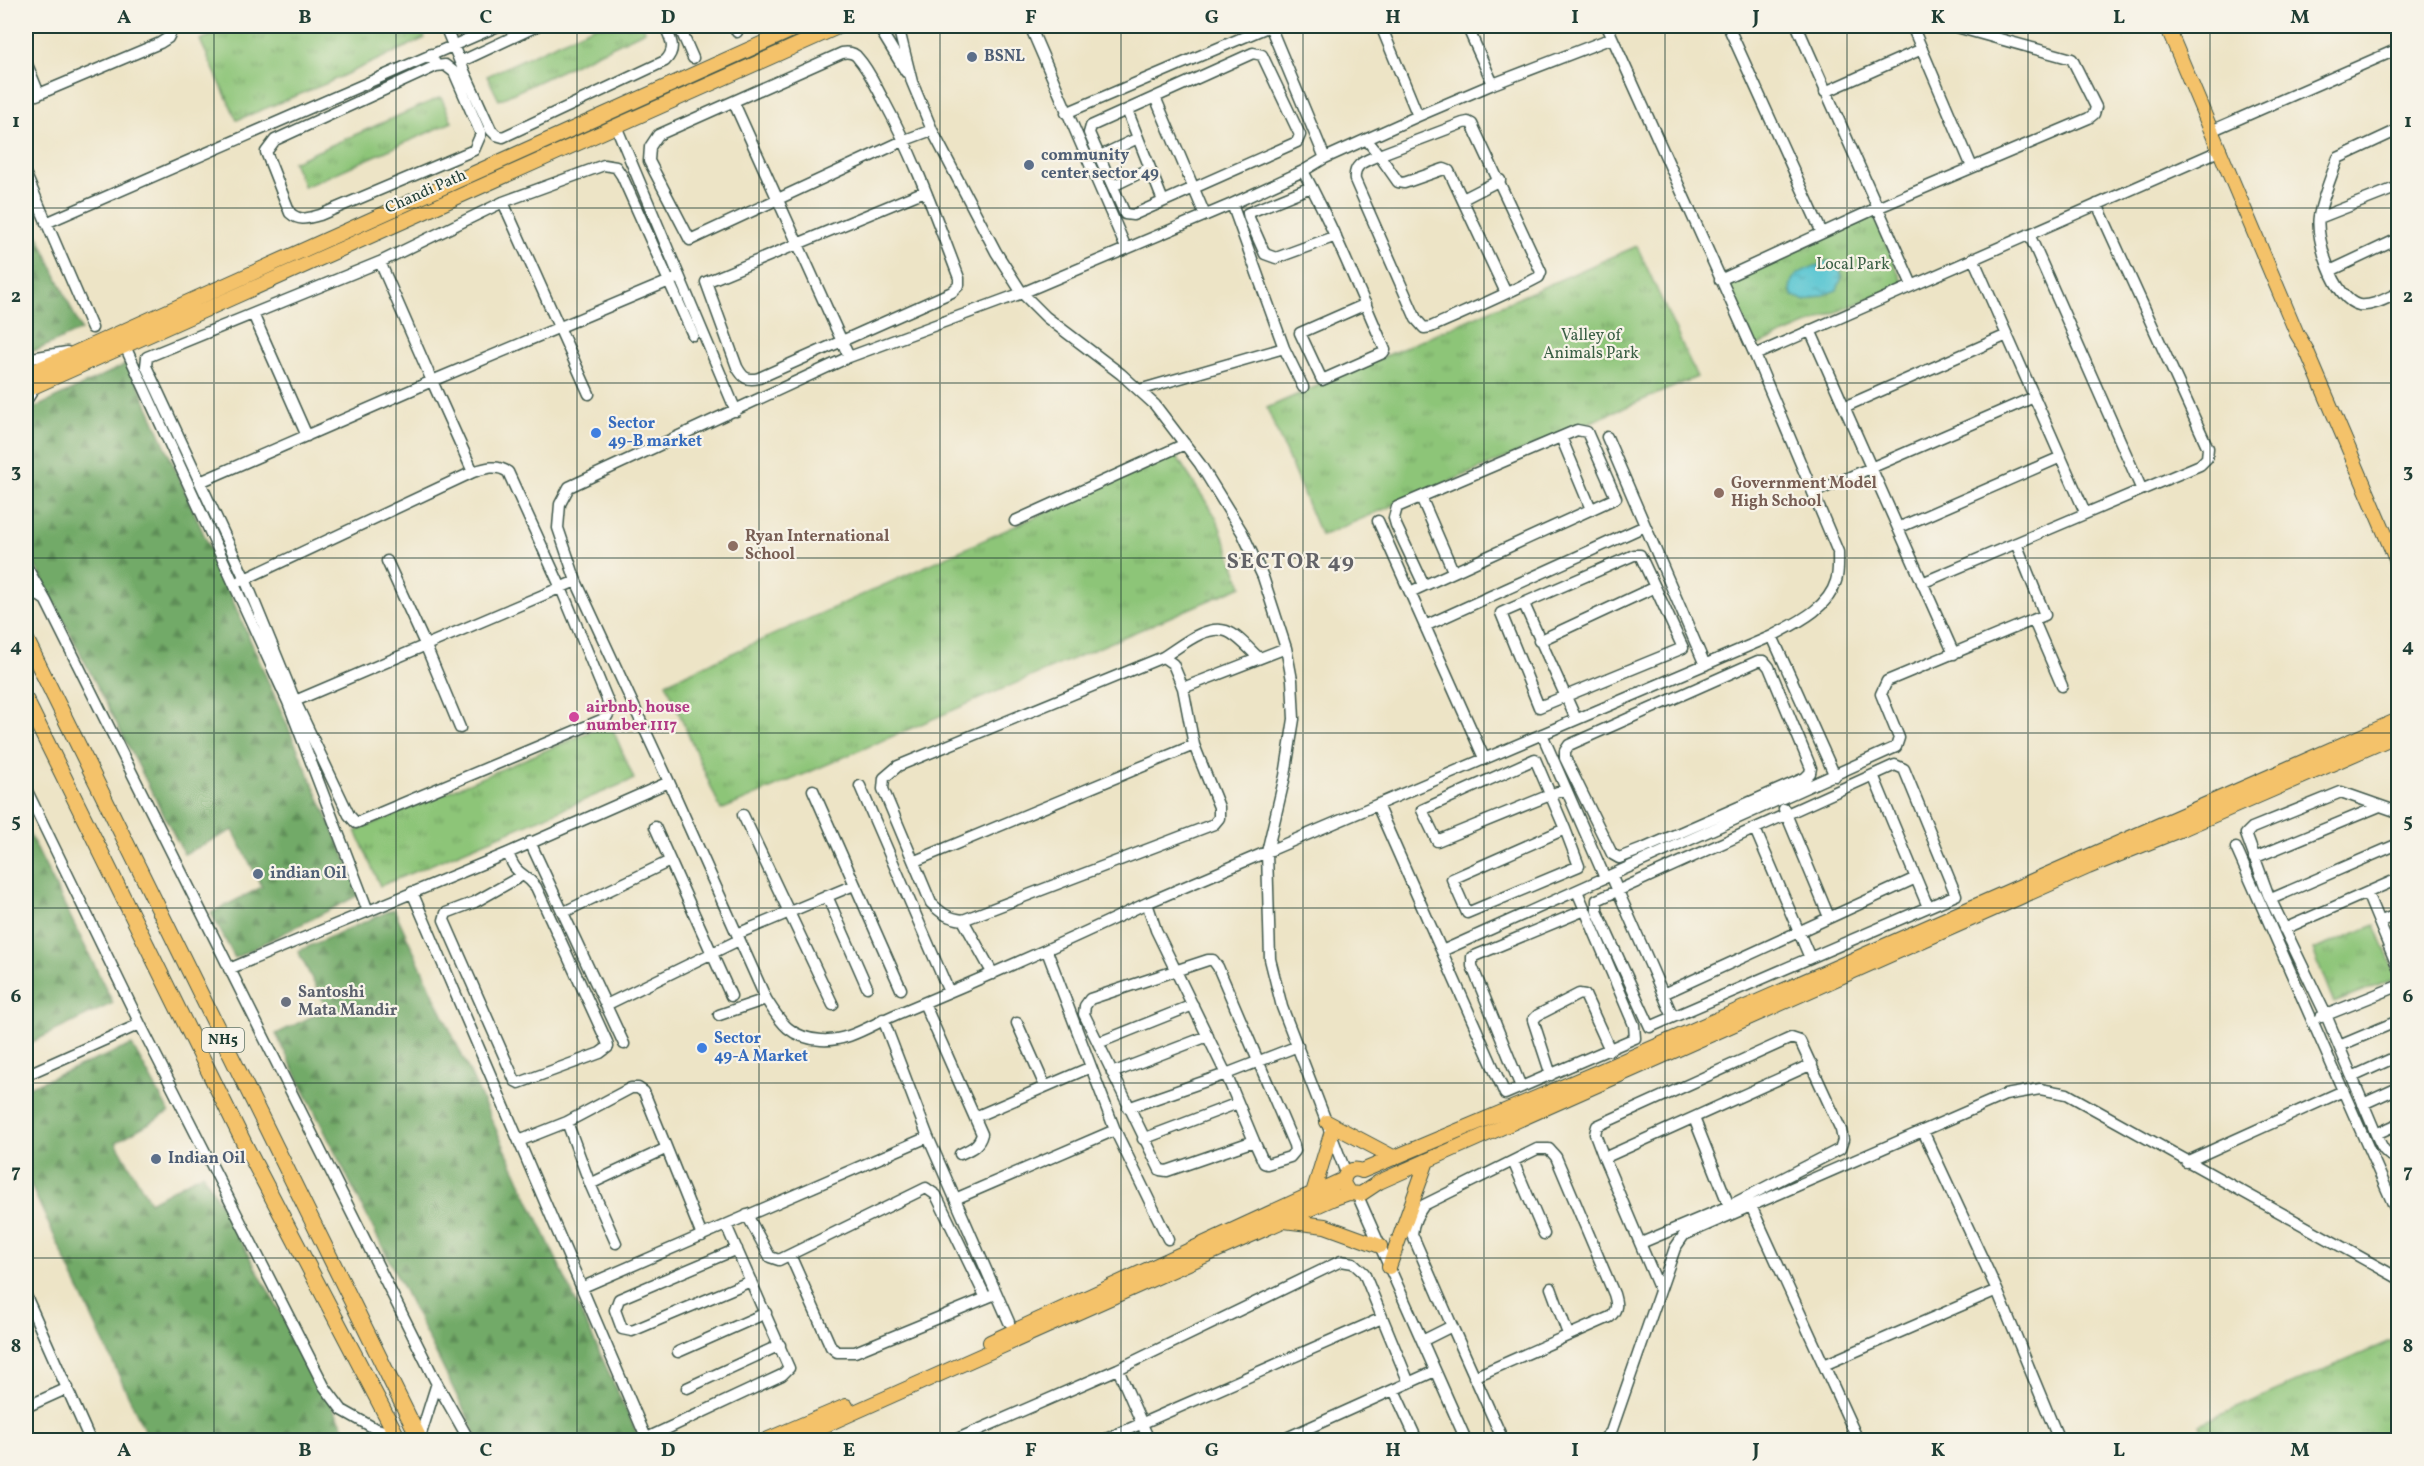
<svg xmlns="http://www.w3.org/2000/svg" width="2424" height="1466" viewBox="0 0 2424 1466" font-family="Vollkorn,serif">
<defs>
<pattern id="forest-firs" width="22" height="20" patternUnits="userSpaceOnUse" patternTransform="scale(1.5)"><rect width="22" height="20" fill="#72aa68"/><path d="M5 1l3.5 6h-7zM16 11l3.5 6h-7z" fill="#5d8c56"/></pattern>
<pattern id="park-tufts" width="24" height="20" patternUnits="userSpaceOnUse" patternTransform="scale(1.5)"><rect width="24" height="20" fill="#8dc578"/><path d="M3 7l-1-3M5 7V3M7 7l1-3M15 17l-1-3M17 17v-4M19 17l1-3" fill="none" stroke="#73a163"/></pattern>
<pattern id="water-ripples" width="26" height="14" patternUnits="userSpaceOnUse" patternTransform="scale(1.5)"><rect width="26" height="14" fill="#5ac6d2"/><path d="M2 4q2-2 4 0t4 0M15 11q2-2 4 0t4 0" fill="none" stroke="#4aa2ab"/></pattern>
</defs>
<rect width="100%" height="100%" fill="#f7f3e8"/>
<filter id="ink" filterUnits="userSpaceOnUse"><feTurbulence type="fractalNoise" baseFrequency=".0167" numOctaves="2"/><feDisplacementMap in="SourceGraphic" scale="12" xChannelSelector="R" yChannelSelector="G"/><feConvolveMatrix kernelMatrix="1 2 1 2 8 2 1 2 1" color-interpolation-filters="sRGB"/></filter>
<filter id="wash" filterUnits="userSpaceOnUse"><feTurbulence type="fractalNoise" baseFrequency=".008" numOctaves="4" result="noise"/><feDisplacementMap in="SourceGraphic" scale="24" xChannelSelector="R" yChannelSelector="G"/><feGaussianBlur stdDeviation="1.35" result="paint"/><feColorMatrix in="noise" values="0 0 0 0 0 0 0 0 0 0 0 0 0 0 0 0 0 1.4 0 .05"/><feComposite in="paint" operator="in"/></filter>
<g filter="url(#wash)">
<rect width="100%" height="100%" fill="#ede4c6"/>
<path fill="url(#forest-firs)" stroke="#48744e" stroke-width="1.5" d="M26,209l55,121 -44,20 -11,1z
M129,363l232,531 -126,64 -24,-45 51,-26 -29,-57 -49,24 -158,-306v-134l2,-3z
M26,827l87,176 -87,42z
M394,909l246,531h-161l-203,-406 51,-25 -29,-58z
M132,1045l37,67 -53,30 34,60 53,-29 148,267h-202l-123,-265v-87z"/>
<path fill="url(#park-tufts)" stroke="#568156" stroke-width="1.5" d="M236,26h184l5,12 -100,46 -88,36 -37,-80z
M595,26h48l2,5 -146,69 -12,-24z
M441,97l11,25 -148,65 -11,-25z
M1874,215l29,69 -147,62 -30,-65z
M1637,246l60,131 -376,159 -54,-128z
M1175,454l41,63 26,69 -521,224 -55,-127z
M610,723l24,56 -254,107 -24,-55z
M2375,925l22,53 -63,25 -21,-53z
M2398,1338v51l-10,51h-181l-8,-16z"/>
<path fill="url(#water-ripples)" stroke="#3c8283" stroke-width="1.5" d="M1829,261l10,5 3,11 -5,13 -31,11 -13,-5c-12,-22 20,-29 36,-35z"/>
</g>
<g filter="url(#ink)">
<g fill="none" stroke-linecap="round" stroke-linejoin="round">
<g stroke="#3e564a" stroke-width="13">
<path id="minor" d="M445,26l15,36
M537,26l-77,36 31,68 5,5 7,2 162,-76c12,-12 6,-21 0,-35
M679,26l14,32
M734,26l3,6
M878,26l28,46
M898,26l14,56 20,48 64,122 26,41 24,24 75,57 34,31 45,59 42,68 21,45 23,71 6,32 2,39 -9,57 -18,76 3,107 12,48 64,166
M1030,26l96,222
M1381,26l37,90
M1467,26l26,58
M1607,26l148,329 83,197c0,9 1,20 -2,29 -8,28 -40,42 -64,55l-625,267c-83,40 -166,76 -250,111 -25,10 -48,28 -76,26 -31,-2 -40,-17 -55,-41l-97,-217 -93,-201 -18,-53 2,-24 9,-17 280,-130 173,-64 210,-89 71,-33 22,-13 93,-42 75,-32 119,-46
M1728,26l94,207
M1797,26l115,259
M1912,26l60,141
M1253,53l9,2 38,80 -3,7 -164,73 -8,-1 -36,-81 2,-7z
M431,54l5,12 9,-1 9,7 27,62 -7,16 -154,65c-12,3 -20,7 -30,-2l-24,-61 9,-12 161,-74
M26,62l13,32 -13,5
M1825,92l97,-43
M39,94l121,-51 8,-5 3,-6 -3,-6
M1155,97l50,118
M734,103l115,254
M1127,110l36,91
M1066,113l204,-87 55,132
M616,126l120,285
M2213,130l185,-81
M2398,130l-60,28c-7,19 -15,38 -19,58 -4,22 15,83 40,89 13,2 28,-7 39,-12
M1367,140l12,15c-13,6 -26,8 -24,25l61,139 8,9 7,-1c36,-16 73,-31 108,-50l2,-5 -69,-148 -4,-2 -5,1 -84,32 19,27 6,1 40,-14 5,2 57,122
M1100,156l38,-18
M1303,171c30,56 54,114 79,172l3,7 -2,3 -61,27 -22,-47 66,-29
M26,175l66,153
M1113,186l37,-18
M1311,187l-63,26 1,5 16,36 11,4 60,-22
M925,191l-219,91 31,85c6,11 10,14 22,11l193,-86 7,-7v-7c-23,-60 -44,-120 -75,-177 -8,-14 -15,-31 -26,-43 -4,-6 -10,-6 -16,-5l-184,82 -8,12 -1,14 41,79 215,-100 27,-10
M1463,199l37,-19
M503,202l86,192
M1232,204l52,144 19,39
M2319,218l79,-31
M46,223l452,-197
M2029,234l112,254
M1973,258l112,254
M2330,271l68,-32
M1720,280l157,-72 212,-90 5,-4 2,-7 -24,-48 -119,-33
M253,314l54,122
M1810,330l144,324
M124,344l164,358 80,209
M1755,355l466,-205
M26,359l41,-7
M1139,390l145,-42
M26,401l10,-16
M1844,407l163,-72
M1561,437l30,72
M1607,437l98,228
M473,472l-41,-91 247,-104
M200,482l232,-101 -52,-119 123,-60 101,-37 12,2 6,9 71,159
M1813,493l221,-96
M1421,497l32,74
M1015,521l170,-77
M1378,521l106,237
M1898,528l163,-71
M387,561l38,83 35,84
M26,566l20,35 389,779 34,60
M240,581l5,-2 50,122 281,-120
M1922,583l278,-118 7,-7 1,-10 -111,-244
M26,587l18,12
M1410,592l206,-94 -29,-66 -10,-2 -180,77 -3,11 2,7 28,60
M1524,604l52,115
M2034,621l28,65
M1425,626l220,-100
M1772,636l63,140
M1539,641l116,-54 28,61 -144,59 -38,-94 133,-58h6l15,32
M1163,657l10,7 10,24 11,57 25,62v11l-5,6 -251,96c-15,-2 -21,-6 -32,-17l-48,-114 1,-11 14,-12z
M1163,657c17,-10 42,-33 63,-26 12,4 24,19 33,27
M1758,661h6l5,6 42,101 -1,5 -5,5 -160,70 -26,10 -7,-4 -47,-96v-7l4,-6z
M1183,688l103,-40
M295,701l54,114 7,8 250,-105 5,-9 -50,-121 -53,-116c-11,-8 -23,-4 -35,0l-228,107 -99,-213 1,-9 233,-95
M1542,734l63,144
M1895,765l9,4 52,126 -306,132 -53,-116v-11z
M1873,775l55,132
M860,786l89,206
M26,789l114,235 184,362 18,24 32,18 22,7
M813,790l88,199
M1377,805l128,289 130,-56 -1,-13 -57,-134
M1784,809l45,108
M2398,812l-57,-20 -89,36 -6,6 22,60 58,121 50,119c5,11 9,23 22,23
M743,815l90,190
M655,827l76,169
M1565,829l14,37 -112,47 -15,-34 113,-50 -30,-70 -113,51 15,31 113,-46 16,-6
M1755,829l55,129
M530,842l94,202
M2236,848l162,367
M508,853c9,25 15,17 28,34l71,155 1,5 -8,6 -81,30 -4,-2 -71,-161 2,-7 29,-11 48,-27
M2254,858l126,-52
M915,861l279,-116
M1611,875l62,142
M412,892l235,548
M2367,893l31,75
M827,896l40,91
M2271,899l127,-55
M564,912l106,-51
M963,920l30,54
M2379,922l19,-8
M2284,929l114,-50
M737,934l117,-49
M1047,951l68,179 53,109
M1442,951l454,-204 3,-9 -18,-44 6,-13 158,-66 -29,-72
M229,969l279,-116 161,-71
M1663,994l253,-116
M924,1003l58,131c-3,12 -11,15 -22,20
M606,1005l133,-65
M719,1015l47,-16
M2321,1017l77,-31
M883,1019l45,118 81,185
M1017,1023l28,63
M1098,1043l95,-38
M2339,1046l59,-25
M1112,1073l96,-37
M26,1075l114,-51
M1551,1075l-18,-55 5,-5 41,-21 6,1 25,55
M2352,1077l46,-21
M1521,1087l-49,-121v-9l113,-47
M2363,1104l35,-16
M1128,1108l98,-34 -70,-144 -9,-27
M975,1117l116,-50
M1694,1118l35,88
M567,1122l23,62 75,-35
M1923,1131l74,159 62,150
M2376,1134l22,-10
M1143,1139l95,-36
M519,1141l48,-19 64,-34h7l6,4 58,144
M1254,1141l10,22 3,1 23,-7 5,-6 -1,-6 -76,-178 -5,-7h-5l-118,39 -5,7 -1,8 76,156 7,1 87,-30 -28,-67 72,-28
M1604,1158l-9,-24 2,-8 194,-88 9,3 41,89 2,10 -3,9 -111,57 -88,37
M1513,1161l31,73
M2186,1162l157,-71
M590,1184l26,59
M1357,1194l109,246
M955,1199l160,-69
M1751,1206l107,234
M747,1215l23,42 9,3 147,-72 10,7 50,103
M737,1249l-118,50 -4,11 7,19 10,2 119,-50
M790,1255l41,92 6,5h18l136,-56
M583,1287l345,-150
M1551,1288l17,46
M1659,1288l-55,-130 208,-94
M26,1296l64,144
M1452,1326l-40,-92c1,-12 5,-19 12,-29l113,-56h12l7,8 58,137c3,10 4,15 -4,23l-136,60
M1422,1341l30,-15 50,112
M678,1352l88,-39
M1824,1365l173,-75
M1118,1369l31,71
M687,1388l93,-43
M1394,1390l23,50
M26,1407l42,-19
M647,1438l135,-63 7,-7 -63,-143
M419,1440l18,-57
M955,1440l163,-71 223,-108 12,2 11,10 45,110
M1104,1440l278,-122
M1282,1440l153,-69
M1603,1440l8,-8 64,-184 9,-13 321,-140 35,-6 27,5 331,184"/>
</g>
<g stroke="#3e564a" stroke-width="16">
<path id="major" d="M2167,26l130,308 9,15 92,215
M26,375l775,-349
M26,390l814,-364
M1327,1122l68,36
M1313,1193l18,-59
M1349,1193l-6,-10c1,-11 9,-16 19,-12l238,-100 798,-351
M1284,1221l41,5 55,20
M1389,1267l38,-106
M990,1342l354,-163
M766,1440l80,-34
M792,1440l540,-241 17,-6 12,1 18,-12 709,-315 94,-38 216,-94"/>
</g>
<g stroke="#3e564a" stroke-width="17">
<path id="highway" d="M26,639l394,801
M26,700l219,445 154,295"/>
</g>
<use href="#minor" stroke="#fff" stroke-width="10"/>
<use href="#major" stroke="#f4c26a" stroke-width="14"/>
<use href="#highway" stroke="#f4c26a" stroke-width="15"/>
</g>
</g>
<path fill="none" stroke="#1f3d34" stroke-width="1.5" stroke-opacity="0.55" d="M214,26v1414M396,26v1414M577,26v1414M759,26v1414M940,26v1414M1121,26v1414M1303,26v1414M1484,26v1414M1665,26v1414M1847,26v1414M2028,26v1414M2210,26v1414M26,208h2372M26,383h2372M26,558h2372M26,733h2372M26,908h2372M26,1083h2372M26,1258h2372"/>
<g fill="#5c6f8a" stroke="#f7f3e8" stroke-width="2">
<circle cx="972" cy="57" r="6"/>
<circle cx="1029" cy="165" r="6"/>
<circle cx="258" cy="874" r="6"/>
<circle cx="156" cy="1159" r="6"/>
</g>
<g fill="#3f7fe0" stroke="#f7f3e8" stroke-width="2">
<circle cx="596" cy="433" r="6"/>
<circle cx="702" cy="1048" r="6"/>
</g>
<g fill="#8d6e63" stroke="#f7f3e8" stroke-width="2">
<circle cx="1719" cy="493" r="6"/>
<circle cx="733" cy="546" r="6"/>
</g>
<circle fill="#d1479c" stroke="#f7f3e8" stroke-width="2" cx="574" cy="717" r="6"/>
<circle fill="#6b7280" stroke="#f7f3e8" stroke-width="2" cx="286" cy="1002" r="6"/>
<g text-anchor="middle" dominant-baseline="central" stroke-width="4.5" stroke-linejoin="round" paint-order="stroke">
<rect fill="#f7f3e8" stroke="#60746a" stroke-width="1.5" x="202" y="1028" width="42" height="24" rx="4.5"/>
<g font-size="15" font-weight="bold" fill="#1f3d34">
<text x="223" y="1040">NH5</text>
</g>
<g font-size="16" font-weight="bold" fill="#4e5e75" stroke="#f7f3e8" text-anchor="start">
<text x="984" y="57">BSNL</text>
<text x="1041" y="156">community<tspan x="1041" dy="18">center sector 49</tspan></text>
<text x="270" y="874">indian Oil</text>
<text x="168" y="1159">Indian Oil</text>
</g>
<g font-size="16" fill="#1f3d34" stroke="#f7f3e8">
<text transform="translate(426 192) rotate(-24)">Chandi Path</text>
</g>
<g font-size="16" fill="#3a5f45" stroke="#f7f3e8">
<text x="1853" y="265">Local Park</text>
<text x="1591" y="336">Valley of<tspan x="1591" dy="18">Animals Park</tspan></text>
</g>
<g font-size="16" font-weight="bold" fill="#366cbe" stroke="#f7f3e8" text-anchor="start">
<text x="608" y="424">Sector<tspan x="608" dy="18">49-B market</tspan></text>
<text x="714" y="1039">Sector<tspan x="714" dy="18">49-A Market</tspan></text>
</g>
<g font-size="16" font-weight="bold" fill="#785e54" stroke="#f7f3e8" text-anchor="start">
<text x="1731" y="484">Government Model<tspan x="1731" dy="18">High School</tspan></text>
<text x="745" y="537">Ryan International<tspan x="745" dy="18">School</tspan></text>
</g>
<g font-size="16" font-weight="bold" fill="#b23c85" stroke="#f7f3e8" text-anchor="start">
<text x="586" y="708">airbnb, house<tspan x="586" dy="18">number 1117</tspan></text>
</g>
<g font-size="16" font-weight="bold" fill="#5b616d" stroke="#f7f3e8" text-anchor="start">
<text x="298" y="993">Santoshi<tspan x="298" dy="18">Mata Mandir</tspan></text>
</g>
<g font-size="22" font-weight="bold" letter-spacing="1.5" fill="#636368" stroke="#f7f3e8">
<text x="1291" y="562">SECTOR 49</text>
</g>
</g>
<rect width="2424" height="1466" fill="none" stroke="#f7f3e8" stroke-width="66"/>
<rect x="33" y="33" width="2358" height="1400" fill="none" stroke="#1f3d34" stroke-width="2"/>
<g font-size="20" text-anchor="middle" font-weight="bold" fill="#1f3d34">
<text x="124" y="23">A</text>
<text x="305" y="23">B</text>
<text x="486" y="23">C</text>
<text x="668" y="23">D</text>
<text x="849" y="23">E</text>
<text x="1031" y="23">F</text>
<text x="1212" y="23">G</text>
<text x="1393" y="23">H</text>
<text x="1575" y="23">I</text>
<text x="1756" y="23">J</text>
<text x="1938" y="23">K</text>
<text x="2119" y="23">L</text>
<text x="2300" y="23">M</text>
<text x="16" y="127">1</text>
<text x="2408" y="127">1</text>
<text x="16" y="302">2</text>
<text x="2408" y="302">2</text>
<text x="16" y="477">3</text>
<text x="2408" y="477">3</text>
<text x="16" y="652">4</text>
<text x="2408" y="652">4</text>
<text x="16" y="827">5</text>
<text x="2408" y="827">5</text>
<text x="16" y="1002">6</text>
<text x="2408" y="1002">6</text>
<text x="16" y="1177">7</text>
<text x="2408" y="1177">7</text>
<text x="16" y="1352">8</text>
<text x="2408" y="1352">8</text>
<text x="124" y="1456">A</text>
<text x="305" y="1456">B</text>
<text x="486" y="1456">C</text>
<text x="668" y="1456">D</text>
<text x="849" y="1456">E</text>
<text x="1031" y="1456">F</text>
<text x="1212" y="1456">G</text>
<text x="1393" y="1456">H</text>
<text x="1575" y="1456">I</text>
<text x="1756" y="1456">J</text>
<text x="1938" y="1456">K</text>
<text x="2119" y="1456">L</text>
<text x="2300" y="1456">M</text>
</g>
</svg>
